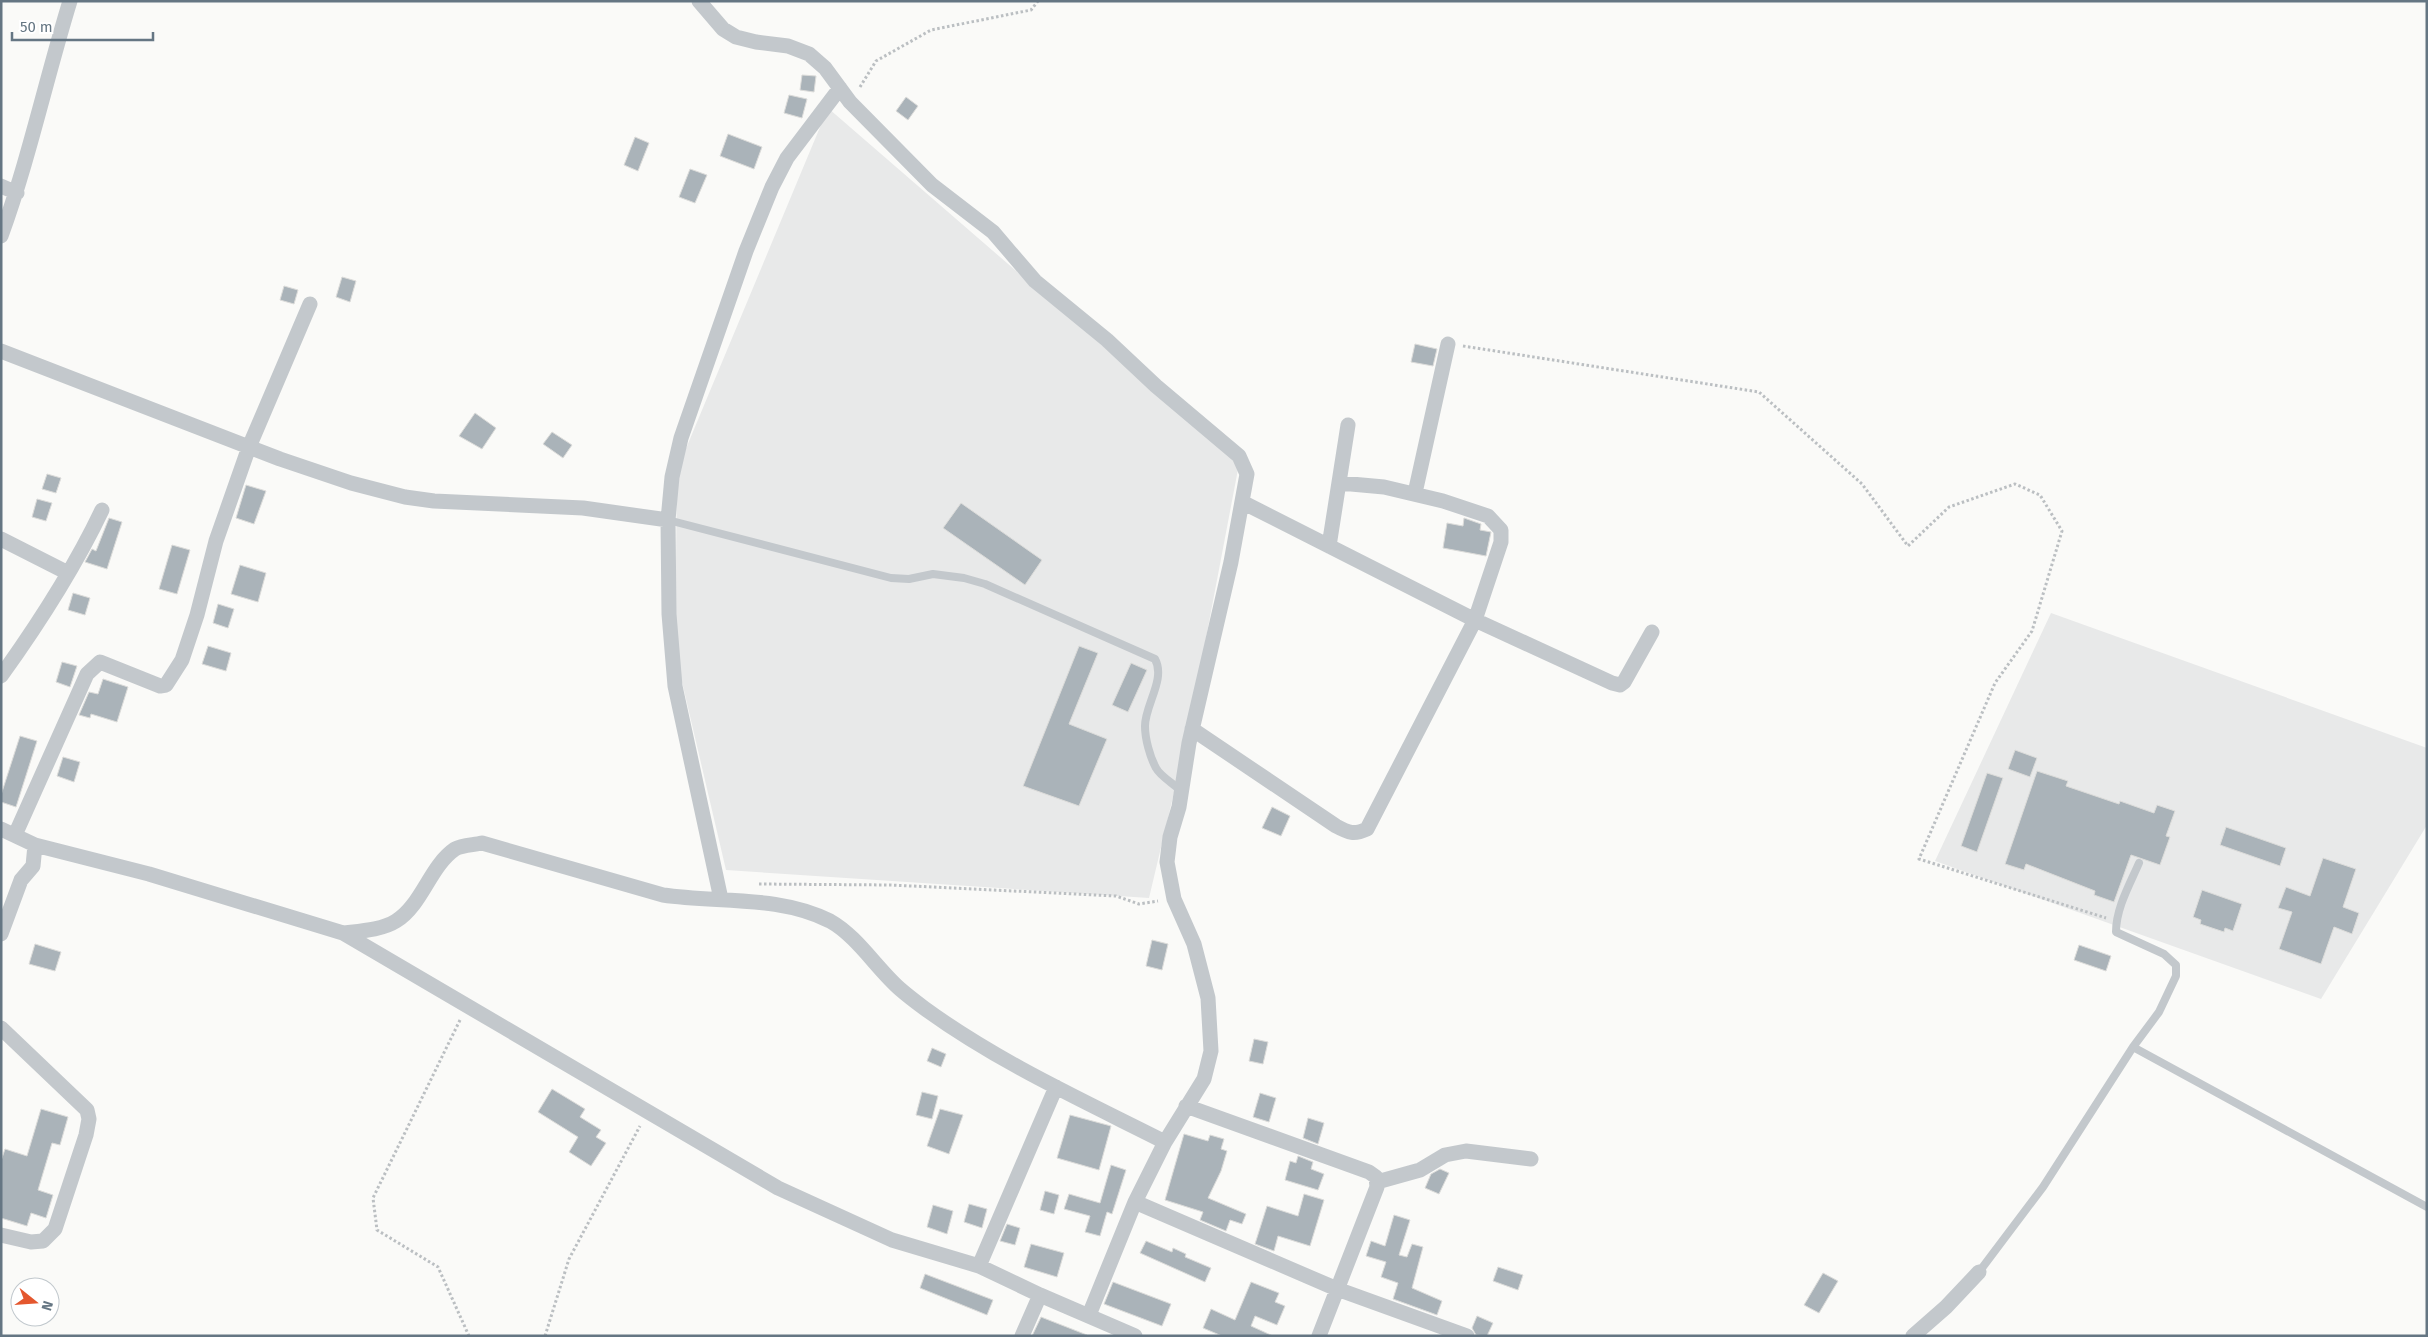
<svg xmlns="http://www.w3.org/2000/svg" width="2428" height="1337" viewBox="0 0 2428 1337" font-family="'Fira Sans',sans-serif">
<rect width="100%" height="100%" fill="#fafaf8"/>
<path fill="#e8e9e9" d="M828,108l411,356 -52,274 -38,160 -423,-28 -51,-218 2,-182z
M2051,613l376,135v77l-106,174 -386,-138z"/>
<path fill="#aab3b9" stroke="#dcdcda" d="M802,75l14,1 -2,16 -14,-2z
M789,95l18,4 -5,19 -18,-5z
M906,97l12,9 -10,14 -12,-9z
M728,134l34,13 -8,22 -34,-13z
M635,137l14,6 -11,28 -14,-6z
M690,169l17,6 -12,28 -16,-6z
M342,277l14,4 -6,21 -14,-5z
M284,286l14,4 -4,14 -14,-4z
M1415,344l22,5 -4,17 -22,-4z
M475,413l21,15 -14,21 -23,-13z
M552,432l20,13 -9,13 -20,-14z
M47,474l14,4 -5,15 -14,-4z
M246,485l20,6 -12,33 -18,-6z
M37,499l15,4 -6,18 -14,-4z
M961,503l81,57 -17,25 -82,-57z
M109,518l13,4 -15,47 -22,-7 7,-13 4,2z
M1464,518l17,6 -1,6 11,2 -5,24 -43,-8 4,-25 16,3z
M172,545l18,5 -13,44 -18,-5z
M240,565l26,8 -8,29 -27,-8z
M73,593l17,5 -5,17 -17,-5z
M218,604l16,5 -6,19 -15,-5z
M208,646l23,7 -5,18 -24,-7z
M1079,646l19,7 -29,71 38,15 -28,67 -56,-20z
M62,662l15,4 -7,21 -14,-5z
M1131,663l16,7 -19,42 -16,-7z
M103,679l25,8 -11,35 -26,-8 -1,4 -11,-3 10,-23 9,2z
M20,736l17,5 -21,66 -15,-5v-7z
M2015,750l22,8 -7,19 -22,-8z
M63,757l17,5 -6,20 -17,-6z
M2037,771l31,10 -2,5 53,18 1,-3 34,12 3,-8 18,6 -9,25 4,1 -10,28 -29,-10 -17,47 -20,-7 1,-4 -69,-27 -2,6 -19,-6z
M1987,773l16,5 -26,74 -16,-6z
M1272,807l18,9 -9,20 -19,-8z
M2226,827l60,21 -6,18 -60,-21z
M2323,858l33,11 -13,38 16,6 -7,21 -18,-7 -13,37 -42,-15 13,-37 -14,-4 8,-21 24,9z
M2202,890l40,14 -9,27 -8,-3 -1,4 -24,-8 1,-4 -8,-3z
M1152,940l16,4 -6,26 -16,-4z
M35,944l26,8 -6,19 -26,-7z
M2079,945l32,11 -5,15 -32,-11z
M1254,1039l14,3 -5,22 -14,-3z
M932,1048l14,6 -5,13 -14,-6z
M552,1089l33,20 -5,8 21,13 -5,7 10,6 -15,23 -22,-14 9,-15 -40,-25z
M922,1092l16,4 -6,23 -16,-4z
M1260,1093l16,5 -7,24 -16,-5z
M41,1109l27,8 -8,28 -8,-2 -14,47 15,5 -7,23 -15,-5 -4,13 -26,-8v-57l4,-12 22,7z
M940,1109l23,6 -14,39 -22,-8z
M1070,1115l41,11 -12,44 -42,-12z
M1308,1118l16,5 -6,21 -15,-6z
M1184,1134l24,7 2,-6 14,4 -3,10 6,2 -6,20 -13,27 38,16 -4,10 -12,-4 -4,11 -26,-11 3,-8 -38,-12z
M1298,1156l15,6 -2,7 13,5 -6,16 -33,-10 5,-19 6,2z
M1111,1165l15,5 -14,44 -5,-2 -7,24 -15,-4 5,-16 -26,-7 5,-15 31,9z
M1440,1169l9,4 -10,21 -14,-6 6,-14z
M1045,1191l14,4 -5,19 -14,-4z
M1304,1194l20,6 -14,46 -32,-10 -4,15 -19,-7 12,-38 31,10z
M969,1204l18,5 -5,19 -18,-6z
M933,1205l20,6 -6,23 -20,-7z
M1394,1215l16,5 -11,35 8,2 5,-13 11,3 -11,41 30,13 -5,14 -44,-16 5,-16 -17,-6 5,-15 -20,-6 5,-15 14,5z
M1007,1224l13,4 -5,17 -15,-4z
M1146,1241l26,11 1,-4 13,6 -1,3 26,11 -6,14 -65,-29z
M1031,1244l33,9 -7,24 -33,-10z
M1498,1267l25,8 -5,15 -25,-9z
M1823,1273l15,8 -19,32 -15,-8z
M925,1274l68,26 -6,15 -67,-27z
M1113,1282l58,22 -9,22 -58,-22z
M1251,1282l28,11 -4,9 10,4 -8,19 -22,-9 -4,10 22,10h-51l-19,-8 8,-19 24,11z
M1477,1316l16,7 -6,13 -11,-1 -4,-7z
M1041,1317l46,18v1h-55z"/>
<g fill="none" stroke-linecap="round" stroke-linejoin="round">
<path stroke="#bbbfc2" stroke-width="3" stroke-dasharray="2.5 2.5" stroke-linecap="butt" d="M860,87l16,-26 55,-31 100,-20 7,-9
M1463,346l296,46 103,92 46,62 41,-39 66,-23 25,11 22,36 -30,100 -37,52 -76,176 187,59
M759,884l132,1 225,11 23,8 19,-3
M460,1020l-87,178 4,32 61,37 31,69
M545,1336l24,-77 71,-133"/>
<path stroke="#c3c8cc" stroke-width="8" d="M668,520l223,58 18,1 24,-5 31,4 21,6 170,75c11,20 -10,46 -10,67 0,13 5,31 11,42 4,8 18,16 25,23
M2133,1047l294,160
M1979,1272l64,-85 90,-140 26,-35 17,-36v-11l-12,-11 -48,-22c0,-24 14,-48 23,-69"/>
<path stroke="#c3c8cc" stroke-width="15" d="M699,1l24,28 13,8 20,5 32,4 21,8 16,14 25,34 82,83 61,47 42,49 72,59 49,46 83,70 8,18 -16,88 -42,181 -10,64 -9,30 -3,25 7,37 20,45 14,54 3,53 -7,28 -39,63 -30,60 -46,113
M1,186l16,7
M1,236c28,-77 45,-157 69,-235
M1,351l279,108 71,24 54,14 29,4 149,7 85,12
M1415,493l33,-149
M1242,502l233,118 137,63 8,2 4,-3 28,-50
M1,539l67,34
M1329,546l19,-121
M1,676c38,-53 73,-107 101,-166
M1192,729l144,97c13,7 18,9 31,3l108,-209 26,-78v-12l-13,-14 -45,-15 -59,-14 -44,-4
M1,829l34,16 -2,21 -12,14 -20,54
M15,835l72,-161 13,-12 60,24 6,-1 16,-25 15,-45 19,-74 33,-94 61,-143
M35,845l114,29 194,59 435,255 114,52 87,26 61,29 95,41
M721,899l-46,-213 -6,-72 -1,-94 4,-43 9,-39 65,-187 26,-64 15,-29 53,-70
M343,933c17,-2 39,-3 53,-12 26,-16 34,-55 59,-72 7,-4 19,-4 27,-6l181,52c54,8 116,0 167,26 27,15 47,48 70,68 8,7 16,13 24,19 74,54 160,93 241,134
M1,1028l86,82 2,9 -3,16 -31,94 -12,12 -12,1 -30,-7
M1186,1106l183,66 7,5 1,10 -58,149
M1377,1182l43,-12 25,-15 21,-4 65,8
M1135,1202l202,87 130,47
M979,1266l77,-179
M1022,1336l18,-41
M1913,1336l33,-29 33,-35"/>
</g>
<rect width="2428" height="1337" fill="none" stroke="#657683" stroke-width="5"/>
<g transform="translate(35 1302) rotate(107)"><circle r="24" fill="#ffffff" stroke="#c1c8cd"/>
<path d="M0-4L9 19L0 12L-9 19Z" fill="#e4572e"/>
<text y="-8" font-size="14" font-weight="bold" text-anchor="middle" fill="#657683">N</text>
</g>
<path d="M12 32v8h141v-8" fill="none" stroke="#657683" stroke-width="2.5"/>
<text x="20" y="32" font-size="15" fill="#657683" stroke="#ffffff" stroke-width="4" paint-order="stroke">50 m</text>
</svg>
